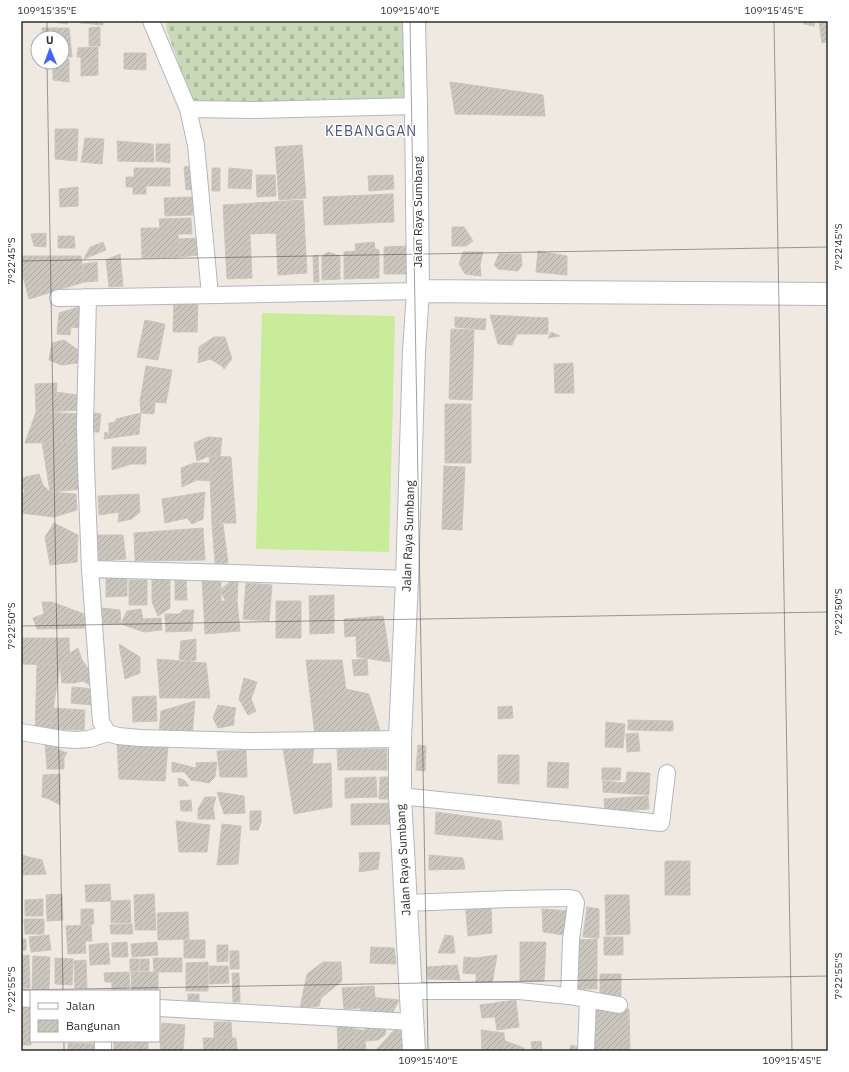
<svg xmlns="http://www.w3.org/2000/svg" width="849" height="1072" viewBox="0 0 849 1072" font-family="'IBM Plex Sans',sans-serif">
<defs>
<pattern id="cemetery-stones" width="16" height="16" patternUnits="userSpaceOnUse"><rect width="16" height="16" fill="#c8d9b8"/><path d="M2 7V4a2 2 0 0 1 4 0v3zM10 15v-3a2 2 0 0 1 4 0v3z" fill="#acbb9e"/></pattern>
<pattern id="building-hatch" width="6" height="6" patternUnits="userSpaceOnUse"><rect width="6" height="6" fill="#cbc7bf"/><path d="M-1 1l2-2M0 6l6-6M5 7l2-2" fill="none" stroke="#afaba4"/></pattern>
</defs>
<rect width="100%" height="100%" fill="#efe9e1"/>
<path fill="url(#cemetery-stones)" d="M166,21h240l1,80 -155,3 -60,-4 -25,-69z"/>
<path fill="#c9ec9a" d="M262,313l133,3 -6,236 -133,-3z"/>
<path fill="url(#building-hatch)" stroke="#cbc5ba" d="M52,21h15l1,3 -16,-2z
M80,21h23v4l-23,-2z
M804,21h11l-1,5 -10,-2z
M828,21v21l-6,1 -3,-21z
M100,27v19h-11v-18z
M42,28h27l3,29 -10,-1v-18h-19z
M98,47v28l-17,1v-19h-4l1,-9z
M124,53h22v17l-22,-1z
M62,59h7v23l-16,-2v-18h9z
M450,82l93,13 2,21 -90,-2z
M55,129h23l-1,32 -22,-2z
M85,138l19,1 -2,25 -21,-2z
M117,141l36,3 1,18 -36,-1z
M156,144h14v19l-14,-2z
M302,145l4,53 -27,2 -4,-53z
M194,166l1,23 -9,1 -2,-23z
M134,168h36v18h-24v8h-13v-7h-7v-10h8z
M212,168h8v23h-8z
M229,168l23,2 -1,19 -23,-1z
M256,175h19l1,21 -19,1z
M393,175l1,14 -25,2 -1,-15z
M78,187v19l-18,1 -1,-18z
M393,194l1,28 -70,3 -1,-28z
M193,197v18l-28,1 -1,-18z
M303,200l4,73 -29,2 -2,-42 -26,1 2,44 -25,1 -4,-74z
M191,218l1,16h-14l1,23 -37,1 -1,-30h19l-1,-9z
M452,227h12l9,14 -7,5h-14z
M46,233v14l-12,-1 -3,-12z
M58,236h16l1,12h-17z
M198,238l1,17 -20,2v-18z
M103,242l3,8 -22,9 6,-12z
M374,242l1,7 4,1v28l-35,1v-27l12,-1 -1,-7z
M407,246l1,28h-24v-27z
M538,251l29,5v19l-31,-3z
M328,252l12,4v23l-18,1v-24z
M463,252h20l-3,13 1,11 -16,-2 -6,-10z
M120,254l3,32 -14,1 -3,-27z
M499,254h22l1,11 -4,6 -20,-2 -4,-4z
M318,255l1,27h-5l-1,-26z
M21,256h60l3,26 -55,17 -8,-30z
M97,262l1,19 -14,1 -1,-18z
M174,298l24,1 -1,33h-24z
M82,306l-2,22 -9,-1 -1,8 -13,-1 2,-21z
M490,315l58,3v16h-31l-5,11 -14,-1z
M455,317l31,2 -1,11 -30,-3z
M145,320l20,4 -7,36 -21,-3z
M451,329l23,1 -2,70 -23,-1z
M551,332l9,4 -12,2z
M214,337h11l7,22 -8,10 -2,-3 -12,-7 -12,4 1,-16z
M64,340l17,12 -4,11 -15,2 -13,-5 3,-17z
M573,363l1,30h-19l-1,-29z
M146,366l26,4 -6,33 -26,-2z
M57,383l-1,9 7,19 -27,1 -1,-28z
M56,392l28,4v14l-21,1z
M140,401l15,1 -1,12 -13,-1z
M445,404h26v59h-26z
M36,412l48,2 -2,28 -57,1z
M93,413l8,1 -2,18h-8z
M141,413l-2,21 -35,5 1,-7 4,2v-11l6,-1 1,-3z
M208,437l14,1 -2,18h-11l-12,5 -3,-18z
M42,442h35l5,47 -32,3z
M112,447h34v17h-15l-19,6z
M209,456l22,1 5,66h-24z
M194,463h18v18l-15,-1 -15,7 -1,-19z
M444,466l21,1 -3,63 -20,-1z
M39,474l4,11 7,7 26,2 1,16 -23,7 -33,-4v-20l4,-1 -4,-9v-5z
M205,492l-2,27 -11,5 -5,-6 -22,5 -3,-24z
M139,494l1,18 -8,7 -14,3 1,-10 -20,3 -1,-19z
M54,523l24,12 -1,27 -27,3 -5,-28z
M212,523l11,1 5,39 -13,1z
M203,528l2,32 -70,1 -1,-28z
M97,535h26l3,24 -27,2z
M106,576h21v20l-21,1z
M202,577h19v24h16l3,30 -35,3z
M175,578h11l1,22h-12z
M152,579l18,1v28l-12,8 -6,-14z
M129,580h18v25h-18z
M232,580l6,1 -1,20 -11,1 -6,-12z
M246,583l26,2 -3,36 -26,-2z
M334,595v38l-24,1 -1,-38z
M276,601h25v37h-25z
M42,602h10l32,12 1,14 -48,1 -4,-11 11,-4z
M102,608l18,2 1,14h-18z
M141,609l2,10 18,-1 1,12 -18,2 -23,-8 6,-13z
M183,610h11l-2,21 -26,1 -1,-18h14z
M383,616l3,17 -41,4 -1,-18z
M386,633l4,29 -33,-5 -1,-21z
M21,638h48l1,27 -49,-1z
M196,639v21l-8,1 -9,-2 2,-18z
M119,644l21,13v16l-15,6z
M78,648l4,12 10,14 -2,11 -7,-4 -9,2h-12l-2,-18h10v-12z
M157,659l49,4 4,35h-50z
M367,659l1,16 -14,1 -2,-16z
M306,660h36l4,29 23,5 11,36 -65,6z
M37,664l23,1 -10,64 -15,4z
M244,678l13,4 -6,17 5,12 -8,4 -9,-16z
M72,687l22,2 -2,16 -21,-2z
M156,696l1,25 -24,1 -1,-25z
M195,701l-3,36 -33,-3 2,-23z
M218,705l18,3 -2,9v8l-16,3 -5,-10z
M512,706l1,12 -15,1v-12z
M52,708l33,2 -1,20 -34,-1z
M628,720l45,1v10l-45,-1z
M606,722l19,2 -2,24 -18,-1z
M638,733l2,18 -13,1 -1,-18z
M45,742h15l-3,7 10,4 -3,5v11h-17z
M117,742l51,5 -3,34 -46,-2z
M282,743l32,4 -2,17 19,-1 1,44 -38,7z
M418,745l8,1 -1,25 -9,-1z
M337,749h50v21h-49z
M246,750l1,27h-27l-3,-26z
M498,755h21v29l-21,-1z
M172,762l24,6v-5l21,-1 -2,15 -6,6 -17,-3v1l-8,-9h-12z
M548,762l21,1 -1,25 -21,-1z
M602,768h19l-1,12h-18z
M627,772l23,1 -1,22 -46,-3v-11l23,2z
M60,774v31l-11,-6 -7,-2 1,-22z
M376,777l1,20 -32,1v-20z
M380,777h15l-1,22h-15z
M178,778l6,2 5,6h-10z
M217,792l27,4 1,17 -21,1z
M648,796l1,13 -44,3 -1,-13z
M205,797h11l-3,11 2,11h-17v-10z
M191,800l1,11h-11l-1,-10z
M392,803v21l-41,1v-21z
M250,811h11v12l-3,7h-8z
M436,812l65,9 2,19 -68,-6z
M176,821l34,4 -3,27h-28z
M222,824l19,2 -3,38 -21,1z
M380,852l-2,17 -19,3 1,-8 -1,-11z
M21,855l21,5 4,14 -25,1z
M429,855l34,3 2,11 -36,1z
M665,861h25v34h-25z
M110,884l1,17 -25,1 -1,-17z
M21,886h1v28h-1z
M62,894l1,26 -16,1 -1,-26z
M154,894l2,36h-21l-1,-35z
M605,895h24l1,39 -24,1z
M43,899v17h-18v-16z
M130,900l1,23h-20v-22z
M465,902h26l1,31 -24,3z
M587,907l12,2v29l-16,-1z
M81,909h12l1,15 -13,1z
M542,909l28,2 -6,24 -21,-3z
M188,912l1,27 -31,1 -1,-27z
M24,919h20v15h-19z
M132,924l1,10h-22l-1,-9z
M91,925l1,16h-7l1,12 -18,1 -2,-28z
M49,935l2,15 -20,2 -2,-15z
M445,935l8,1 2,17h-17z
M604,937h19v18h-19z
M21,939h5v11l-5,1z
M597,939v50h-24v-49z
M184,940h21v18h-21z
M127,942l1,15h-16v-14z
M157,942l1,13 -26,2 -1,-13z
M520,942h26l-2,39h-24z
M108,943l2,21 -20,1 -1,-20z
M217,945h11v16l-11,1z
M371,947l23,1 2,16 -26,-1z
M230,951h9v18h-9z
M29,955l1,33h-9v-32z
M497,955l-5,30 -16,1v-28z
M33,956l17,1 -1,33h-17z
M464,957l12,1v16l-13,-1z
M55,958l18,1 -1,26 -17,-1z
M153,958h29v14h-28z
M130,959h9v12h-9z
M140,959h9v12h-9z
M86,960l1,28h-12l-1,-27z
M208,962v29h-22v-28z
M323,962h18l1,19 -21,17 -2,8 -19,2 7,-34z
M457,965l3,15 -32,-1 -1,-12z
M209,966h19l1,17 -20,1z
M129,972l1,15 -18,1v-6h-7l-1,-9z
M131,972h27v19h-26z
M232,973h7l1,29h-7z
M600,974h21v22h-21z
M374,986l2,21 -32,2 -2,-21z
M112,989h16v2h-16z
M188,994h11v9h-11z
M362,996l37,4 -8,16 -31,-4z
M516,1000l3,27 -22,3 -2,-13 -13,1 -2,-13z
M21,1003h10v17l-10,-1z
M629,1009l1,42h-36l-1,-41z
M21,1020h10v25h-10z
M214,1022h17l1,16h-18z
M337,1022h17l2,29h-18z
M162,1023l23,2 -2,26h-23z
M362,1023l25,2 -2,10 -7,5 -13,1 1,9 -11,-1v-20l11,2z
M395,1029l12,5 -2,17h-30z
M481,1030l23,3 1,18h-23z
M203,1038h33l1,13h-33z
M503,1040l21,8v3h-22z
M114,1041h18v10h-18z
M133,1041h15v10h-15z
M541,1041l1,10h-10l-1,-9z
M68,1043l30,1v7h-30z
M571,1045l14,4v2h-16z"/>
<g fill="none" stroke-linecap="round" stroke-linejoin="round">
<g stroke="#b4b7c1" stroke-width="18">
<path id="street" d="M151,21l37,88 8,36 14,150
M188,109l66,1 162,-4
M88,297l-3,127 1,43 4,102 11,153 7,11
M58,298l360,-7
M90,569l142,4 175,6
M21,732l41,7 13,1 14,-1 19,-6 10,3 23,2 106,3 153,-2
M400,796l261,27 6,-50
M406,903l104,-4 58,-1 6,1 2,4 -5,37 -2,56
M410,991h109l50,5 50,9
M21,998l10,1
M159,1008l253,14
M103,1051v-10
M586,1051l2,-51"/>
</g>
<g stroke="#b4b7c1" stroke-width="24">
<path id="secondary" d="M414,21l2,85 2,185 -4,60 -7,228 -7,160v57l14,255
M418,291l410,3"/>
</g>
<use href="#street" stroke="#fff" stroke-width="16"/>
<use href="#secondary" stroke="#fff" stroke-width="22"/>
</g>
<path fill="none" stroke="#2e2e2e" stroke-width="1" stroke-opacity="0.45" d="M47,21v17M410,21l18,1030M774,21l18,1030M47,62l16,929M21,261l807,-14M21,626l807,-14M21,990l807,-14M64,1041v10"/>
<g text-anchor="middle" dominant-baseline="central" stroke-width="3" stroke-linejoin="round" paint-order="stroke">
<g font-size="12" fill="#2e2e2e" stroke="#fff">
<text transform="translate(417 212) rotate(-90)">Jalan Raya Sumbang</text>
<text transform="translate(408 536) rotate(-88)">Jalan Raya Sumbang</text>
<text transform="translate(403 860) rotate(-93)">Jalan Raya Sumbang</text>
</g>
<g font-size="14" letter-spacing="1" fill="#4d5680" stroke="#fff">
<text x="371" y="131">KEBANGGAN</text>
</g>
</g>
<rect width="849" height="1072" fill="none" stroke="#ffffff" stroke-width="44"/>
<rect x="30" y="990" width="130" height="52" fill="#ffffff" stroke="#ababab"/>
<rect x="38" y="1003" width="20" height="6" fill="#ffffff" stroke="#ababab"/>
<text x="66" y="1010" font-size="12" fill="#2e2e2e">Jalan</text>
<rect x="38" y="1020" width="20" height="12" fill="url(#building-hatch)" stroke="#ababab"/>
<text x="66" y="1030" font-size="12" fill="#2e2e2e">Bangunan</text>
<g transform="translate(50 50) rotate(359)"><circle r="19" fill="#ffffff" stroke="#ababab"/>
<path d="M0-3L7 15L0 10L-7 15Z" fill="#4264fb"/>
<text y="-6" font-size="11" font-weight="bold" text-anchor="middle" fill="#2e2e2e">U</text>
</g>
<rect x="22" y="22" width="805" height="1028" fill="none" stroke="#2e2e2e" stroke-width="1.5"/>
<g font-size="10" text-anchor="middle" fill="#2e2e2e">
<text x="47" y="14">109°15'35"E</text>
<text x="410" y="14">109°15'40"E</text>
<text x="774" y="14">109°15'45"E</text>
<text transform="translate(838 247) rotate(-90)" y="4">7°22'45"S</text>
<text transform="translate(11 261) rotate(-90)" y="4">7°22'45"S</text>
<text transform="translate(838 612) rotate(-90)" y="4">7°22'50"S</text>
<text transform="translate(11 626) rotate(-90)" y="4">7°22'50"S</text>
<text transform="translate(838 976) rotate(-90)" y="4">7°22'55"S</text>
<text transform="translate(11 990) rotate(-90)" y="4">7°22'55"S</text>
<text x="428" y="1064">109°15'40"E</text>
<text x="792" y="1064">109°15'45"E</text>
</g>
</svg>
